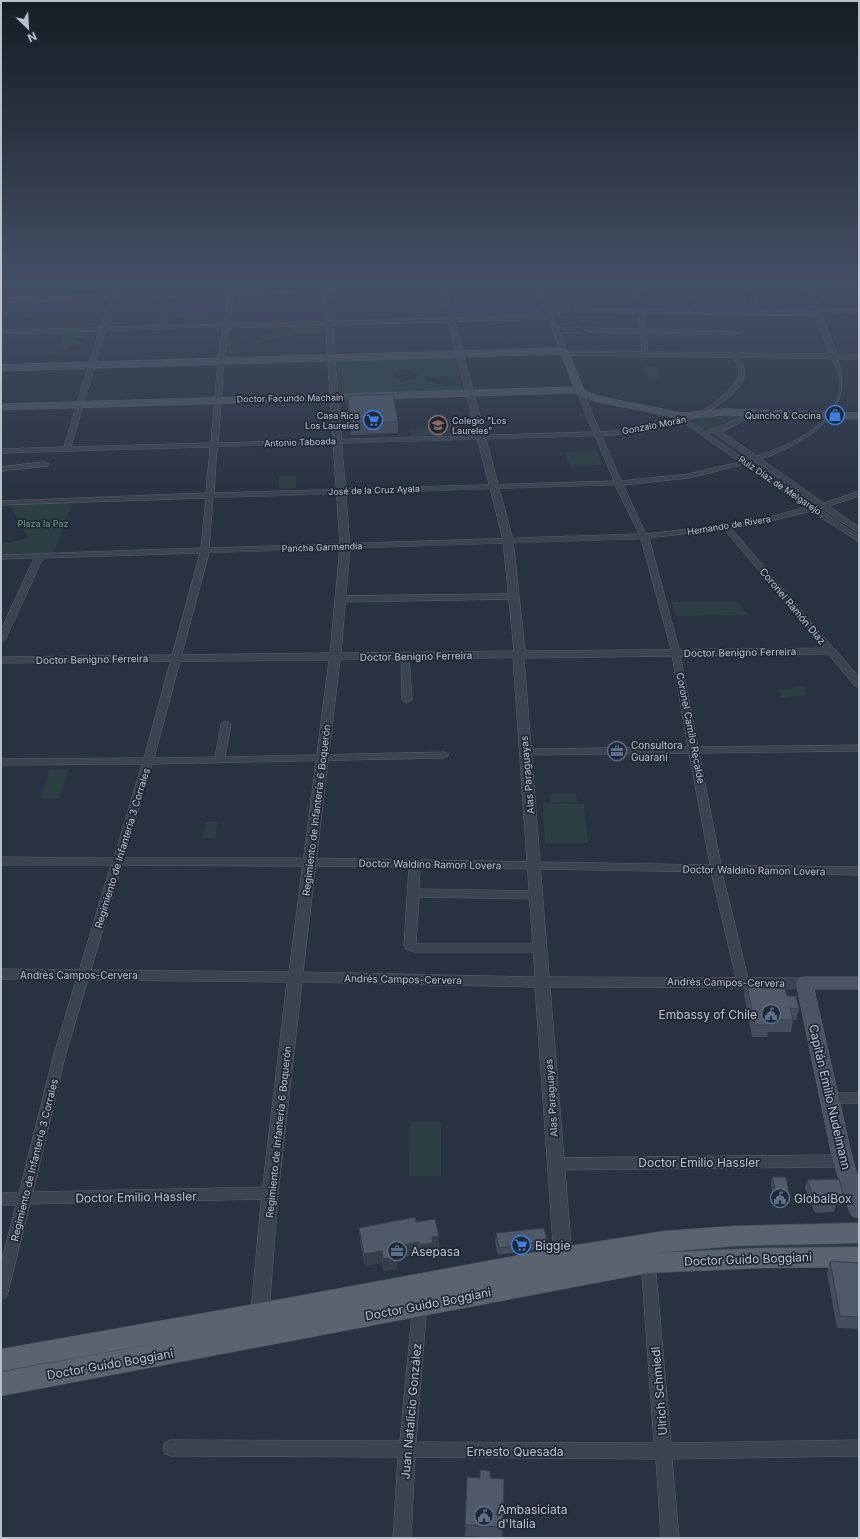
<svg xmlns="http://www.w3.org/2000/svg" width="860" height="1539" viewBox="0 0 860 1539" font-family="Inter,sans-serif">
<rect width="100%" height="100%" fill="#293241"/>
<path fill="#2c4043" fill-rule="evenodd" d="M109,293l-23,3 14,3 -10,9 -35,7 -27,2 -10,-2 33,-4 10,-5 14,2 6,-3 -12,-3h-18v-3l33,-5z
M179,297l8,1 1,2h-20l-2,2 14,2 -24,3 -3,3 -7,-2 9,-1 1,-9z
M294,300l16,3 14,-1 3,8c-8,3 -19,4 -26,-2l-14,2 -6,-2 6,-4v-3z
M13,301h15l2,3 -8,5 1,3 -16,2 1,1 -7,4v-10l8,-3z
M255,302h5l5,3 2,-2h17l-14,5 -1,1 3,1 -4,1 -7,1 -10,-2 4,-4 -2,-3z
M166,310l13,4 42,-4 8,4 -8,2 -11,-1 -2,1 1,2 -15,4 -8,-2v-1c-5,-3 -13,-5 -18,-2l1,4 -7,1 5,3 -3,1 7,3 -10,2 -9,-6 8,-3 -6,-6 2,-5z
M283,318l4,1 -10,4 25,-3 2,4 17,1 3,1 1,4c-9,4 -23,6 -31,2l-1,-4 -8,1 10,6 -1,2c-8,2 -24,3 -32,3l3,1 -1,2h-13l3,-3 -5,-2 12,2 -1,-2 5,-4 5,1 1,3 1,-8 4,-1 -5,-1 -3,-7z
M71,325l3,1 -1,5 18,1 -2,3 -14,4 8,4 -1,2h-9l-18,10 -6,-2 4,-2 -3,-3 11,-6 1,-9h-20l14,-6z
M220,339l13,4 -4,6h6l6,2 -16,4 -11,-1 2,-3 6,1 1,-2 -7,-1 -2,-2 4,-3v-4z
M453,357l2,1 7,33 -122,3 -3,-33 2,-1zM398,369l11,1 9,5 -4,4 -14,3v-3h-6l-2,-7h7zM454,376l2,9 -10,1 -19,-5 -1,-4z
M644,367h14l3,11h-14z
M719,415l24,1c-18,9 -30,21 -49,8v-2l6,-4z
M438,429l2,6 -29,1 -1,-6z
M597,451l5,14 -32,1 -5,-14z
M279,475h17v13l-17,1z
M73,502l-20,52 -52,1v-14l2,3 26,-6 -19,-32 -9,-1z
M672,602h65l11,13 -72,1z
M803,687l4,8 -25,2 -4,-8z
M50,770h19l-10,28h-19z
M550,794h26l1,8h-26z
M543,803l41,1 4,39h-43z
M206,822h12l-3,16h-13z
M410,1122h31v54h-32z
M859,1242v8l-197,3 1,-5z"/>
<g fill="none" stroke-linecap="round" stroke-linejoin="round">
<path stroke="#404f69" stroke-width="1.5" d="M544,287h17
M546,292h17
M551,308l19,-1
M552,312h20
M558,328l20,-1
M561,333h20"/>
<g stroke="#5b626e" stroke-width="1">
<path id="minor" d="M113,282h6l-4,13 113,-3v-10h6l-1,10 301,-8 -1,-2h6l28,69 -3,2 -3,-2 -13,-32 -319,9 -5,33 -6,82 375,-11 -16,-40 3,-2 3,2 17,40 51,-5 28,-8v-2c2,-1 3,0 6,0 13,1 54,-30 54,-44 0,-7 -5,-13 -7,-18l3,-2c4,2 6,8 8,12 11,25 -37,48 -54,55l57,40 4,-2 -36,-25 -6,-1v-2l10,-2 36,-17 3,2 -1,1 -34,18 35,24c32,-11 83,-31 83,-73 0,-9 -5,-18 -9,-26l5,-1c24,56 -31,88 -75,103l63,44 35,-12v5l-30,10 30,21v6l-38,-25 -2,1 40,27v6l-48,-31 -56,14 -24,3 103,121 1,2 -1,2h-6l-104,-124 -75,9 30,111 19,98 161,-2v6l-160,2 22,112 138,2v8l-137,-3 27,110 -2,3 -4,1 -4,-1 -2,-3 -26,-110 -291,-5 -1,22 118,2 4,1 2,3 -2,3 -4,1 -118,-2 -3,47h125l4,1 2,3 -2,3 -4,1h-127l-8,-3 -2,-3 5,-79 -287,-2 -57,192 -32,135 237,-5 5,2 2,4 -2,4 -5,2 -240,5 -22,88 -2,5 -5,2v-36l15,-58h-15v-12h18l34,-136 58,-192h-110v-8l113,1 28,-94 -141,1v-6l143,-1 56,-205 -157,5 -38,82 -4,3v-13l33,-72 -33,1v-4l200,-7 5,-50 -205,7v-4l205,-8 4,-46 -209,6v-4l63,-2 35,-116 -98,3v-4l99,-2 8,-29 -107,3v-4l108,-3zM536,288l11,27 -317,9 3,-28zM227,296l-3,28 -118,3 8,-28zM223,328l-5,33 -7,82 -140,4 34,-116zM683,422l57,40 -52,12 -67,7 -19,-45 49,-5zM595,436l19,45 -400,12 3,-46zM755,462l62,43 -3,1 -63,-43zM744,465l62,42 -51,14 -109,13 -23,-49 65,-7zM615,485l24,49 -430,14 4,-50zM641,539l30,110 17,98 -163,2 -5,3 5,3 164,-2 21,112 -401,-7h-185l28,-94 292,-6 5,-3 -5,-3 -219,5 6,-33 -5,-3 -5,3 -6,33 -61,1 55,-205z
M634,282h6l3,27 53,1 -7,-28h6l7,28 53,1 -9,-29h6l9,29 58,1 3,2 -3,2 -176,-3 2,16 91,2 3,2 -3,2 -90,-2 2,21 -3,2 -3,-2 -2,-21 -53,-1 -3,-2 3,-2 52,1 -1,-16 -61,-1 -3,-2 3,-2 60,1 -2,-19 -68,1 -3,-2 3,-2 68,-1z
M818,308l41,1v4l-43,-2 -1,-1z
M45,462l4,2 -1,2 -47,5v-4z
M514,594l4,3 -1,2 -176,3 -4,-3 4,-3z
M405,653l4,3 3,44 -5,3 -5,-3 -1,-44z
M829,1093h30v10h-30l-5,-1 -2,-4 2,-4z
M843,1155l5,2 2,4 -2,4 -5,2 -287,3 -5,-2 -2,-4 2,-4 5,-2z
M648,1255l5,2 2,4 16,182 188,-3v16l-187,3 7,79h-18l-5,-79 -241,-2 -4,81h-18l5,-81 -227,-1 -6,-2 -2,-6 2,-6 6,-2 229,1 13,-138 2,-5 5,-2 5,2 2,5 -11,139 238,1 -13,-182 2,-4z"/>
</g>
<g stroke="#5b626e" stroke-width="1">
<path id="tertiary" d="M323,282h6l21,265 -9,106 173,-2 -11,-111 -65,-258h6l69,258 12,111 306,-3 4,1 24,28v10l-4,-1 -27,-32 -304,4 25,319 255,1 5,1 2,4 -2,4 -5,1 -254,-1 22,270 -3,5 -6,3 -6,-3 -3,-5 -19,-270 -233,-5 -24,211 -9,121 -6,10 -6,2 -6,-2 -3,-6 3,-7 11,-118 25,-211 -286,-3v-10l288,3 40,-312 -328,3v-6l329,-4 10,-106zM513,658l22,319 -232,-5 37,-312z
M803,282h6l28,72 22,1v4l-294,-4 -4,-2 4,-2 264,3z"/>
</g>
<g stroke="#5b626e" stroke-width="1">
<path id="secondary" d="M564,348l4,3 16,39 13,6 86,17 40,-4 136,4v6l-136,-4 -40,4 -89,-18 -18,-8 -575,17v-6l573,-17 -13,-33 -560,17v-6z
M804,977h55v12h-45l39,172 6,19v38l-7,-2 -3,-6 -16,-49 -37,-178 2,-4z"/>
</g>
<g stroke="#474d5a" stroke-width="1">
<path id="primary" d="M859,1223v20l-125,3 -80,7 109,-5 96,-1v20l-96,1 -115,5 -647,123v-24l157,-29 -157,28v-22l259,-46 303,-56 101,-16 70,-5z"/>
</g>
<use href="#minor" fill="#3d4451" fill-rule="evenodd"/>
<use href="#tertiary" fill="#3d4451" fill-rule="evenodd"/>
<use href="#secondary" fill="#4b5364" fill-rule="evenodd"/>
<use href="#primary" fill="#5b6371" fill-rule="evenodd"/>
</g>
<path fill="#444d5b" d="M348,396l50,26v11l-47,2 -3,-28z
M746,982l41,14 12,13 -3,11h-3l-2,12h-23l-1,5h-15l-8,-43z
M772,1177l18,20 -2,8h-13l-4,-20z
M807,1180l37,17 -2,8h-6l-2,7 -19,1 -10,-25z
M416,1222l23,14v12l-6,1v6l-13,2 -1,-3 -22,4v11l-13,2 -2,-8 -17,3 -5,-26 -1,-12z
M496,1233l51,8v7l-49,7 -3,-14z
M830,1261l29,2v66l-22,-1 -10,-55z
M467,1477l23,1 13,49 -1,11 -37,-2z"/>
<path fill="#373e4a" d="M439,1236v12l-6,1v6l-13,2v-12l12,-8z
M419,1242v12l-22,4v11l-13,2 -1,-12 11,-13z
M382,1251v12l-17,3 -1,-12z"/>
<path fill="#4f596a" stroke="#373e4a" d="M393,394l5,28 -47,1 -3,-27z
M746,982l15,1 2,5h22l2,8h9l3,13 -9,-1 3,12h-25l2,5h-15z
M772,1177h14l4,20h-13z
M839,1179l5,18 -10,1 2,6 -19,1 -10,-25z
M415,1217l1,5 19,-3 4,17 -7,1 1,6 -13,2 -1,-3 -25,4 3,11 -14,2 -1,-8 -18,3 -5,-26z
M544,1228l3,13 -48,7 -3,-15z
M830,1261l29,2v54l-19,-1z
M480,1470l10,1v7l14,1 -1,48 -38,-2 2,-48 13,1z"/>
<linearGradient id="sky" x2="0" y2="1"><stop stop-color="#171c24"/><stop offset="0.57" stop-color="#434f65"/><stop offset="1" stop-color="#434f65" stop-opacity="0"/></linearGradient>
<rect width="860" height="497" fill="url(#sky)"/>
<defs>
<g id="shop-ring" transform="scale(1)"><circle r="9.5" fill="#222936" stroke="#3f7fe0" stroke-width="1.5"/><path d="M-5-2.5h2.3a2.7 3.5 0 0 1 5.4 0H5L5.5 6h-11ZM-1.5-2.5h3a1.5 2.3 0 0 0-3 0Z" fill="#3f7fe0"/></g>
<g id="supermarket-ring" transform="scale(1)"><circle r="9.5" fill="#222936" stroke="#3f7fe0" stroke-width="1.5"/><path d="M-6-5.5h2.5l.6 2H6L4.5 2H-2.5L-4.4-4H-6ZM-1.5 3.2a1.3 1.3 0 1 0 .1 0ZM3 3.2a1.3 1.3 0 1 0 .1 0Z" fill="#3f7fe0"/></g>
<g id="school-ring" transform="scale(1)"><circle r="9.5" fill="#222936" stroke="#8d6e63" stroke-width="1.5"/><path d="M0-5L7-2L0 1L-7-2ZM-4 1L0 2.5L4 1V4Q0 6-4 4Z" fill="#8d6e63"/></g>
<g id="office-ring" transform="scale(1)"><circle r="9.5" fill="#222936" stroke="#5c6f8a" stroke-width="1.5"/><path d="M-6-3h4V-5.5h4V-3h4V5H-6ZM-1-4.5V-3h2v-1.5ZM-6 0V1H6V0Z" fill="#5c6f8a"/></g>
<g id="civic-ring" transform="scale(1)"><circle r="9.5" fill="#222936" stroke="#5c6f8a" stroke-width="1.5"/><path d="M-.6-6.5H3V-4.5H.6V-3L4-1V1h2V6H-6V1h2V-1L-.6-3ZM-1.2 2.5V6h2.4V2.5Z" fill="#5c6f8a"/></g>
</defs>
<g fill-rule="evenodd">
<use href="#shop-ring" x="835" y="415"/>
<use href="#supermarket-ring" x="373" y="420"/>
<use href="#school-ring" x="438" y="425"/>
<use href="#office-ring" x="617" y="751"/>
<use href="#civic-ring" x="771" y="1014"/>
<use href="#civic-ring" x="780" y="1198"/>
<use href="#supermarket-ring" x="521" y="1245"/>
<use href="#office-ring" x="397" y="1251"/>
<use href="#civic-ring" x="484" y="1516"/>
</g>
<g text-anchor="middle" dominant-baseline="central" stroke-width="3.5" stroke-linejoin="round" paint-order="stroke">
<g font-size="9" fill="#bac0cb" stroke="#222936">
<text transform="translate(290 398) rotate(-1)">Doctor Facundo Machaín</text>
<text transform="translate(654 425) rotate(-11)">Gonzalo Morán</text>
<text transform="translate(300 442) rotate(-2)">Antonio Taboada</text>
<text transform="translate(780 485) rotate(34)">Ruiz Díaz de Melgarejo</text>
<text transform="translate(374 490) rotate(-2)">José de la Cruz Ayala</text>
<text transform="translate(729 525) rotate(-9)">Hernando de Rivera</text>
<text transform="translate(322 547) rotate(-2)">Pancha Garmendia</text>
</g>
<g font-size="9" fill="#bac0cb" stroke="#222936" text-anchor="end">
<text x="359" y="415">Casa Rica<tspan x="359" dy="10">Los Laureles</tspan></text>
<text x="821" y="415">Quincho &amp; Cocina</text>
<text x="452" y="420" text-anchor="start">Colegio "Los<tspan x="452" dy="10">Laureles"</tspan></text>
</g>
<g font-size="9" fill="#739a7e" stroke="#222936">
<text x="43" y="523">Plaza la Paz</text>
</g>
<g font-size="10" fill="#bac0cb" stroke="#222936">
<text transform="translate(793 606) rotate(50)">Coronel Ramón Díaz</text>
<text transform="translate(740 652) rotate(-1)">Doctor Benigno Ferreira</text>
<text transform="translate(416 656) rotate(-1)">Doctor Benigno Ferreira</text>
<text transform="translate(92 659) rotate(-1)">Doctor Benigno Ferreira</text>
<text transform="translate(691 728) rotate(79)">Coronel Camilo Recalde</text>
<text transform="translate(527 775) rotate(-95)">Alas Paraguayas</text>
<text transform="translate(316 810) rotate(-83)">Regimiento de Infantería 6 Boquerón</text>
<text transform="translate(122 848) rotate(-73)">Regimiento de Infantería 3 Corrales</text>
<text transform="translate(430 864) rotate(1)">Doctor Waldino Ramon Lovera</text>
<text transform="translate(754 870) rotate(1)">Doctor Waldino Ramon Lovera</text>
<text x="79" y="975">Andrés Campos-Cervera</text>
<text transform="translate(403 979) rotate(1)">Andrés Campos-Cervera</text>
<text transform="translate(726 982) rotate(1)">Andrés Campos-Cervera</text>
<text transform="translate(551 1098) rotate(-94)">Alas Paraguayas</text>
<text transform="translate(278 1132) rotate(-84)">Regimiento de Infantería 6 Boquerón</text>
<text transform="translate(34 1160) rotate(-76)">Regimiento de Infantería 3 Corrales</text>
</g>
<g font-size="10" fill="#bac0cb" stroke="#222936" text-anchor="start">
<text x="631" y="745">Consultora<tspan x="631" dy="12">Guaraní</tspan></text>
</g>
<g font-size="12" fill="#bac0cb" stroke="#222936" text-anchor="start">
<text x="757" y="1014" text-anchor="end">Embassy of Chile</text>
<text x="794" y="1198">GlobalBox</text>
<text x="535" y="1245">Biggie</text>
<text x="411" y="1251">Asepasa</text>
<text x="498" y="1509">Ambasiciata<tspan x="498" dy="14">d'Italia</tspan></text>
</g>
<g font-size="12" fill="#bac0cb" stroke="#222936">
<text transform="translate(830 1097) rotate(77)">Capitán Emilio Nudelmann</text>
<text x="699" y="1162">Doctor Emilio Hassler</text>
<text transform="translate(136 1197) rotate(-1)">Doctor Emilio Hassler</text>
<text transform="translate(748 1259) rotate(-2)">Doctor Guido Boggiani</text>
<text transform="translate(428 1304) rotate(-11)">Doctor Guido Boggiani</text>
<text transform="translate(110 1364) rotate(-10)">Doctor Guido Boggiani</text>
<text transform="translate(659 1391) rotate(-95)">Ulrich Schmiedl</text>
<text transform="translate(411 1411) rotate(-85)">Juan Natalicio González</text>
<text x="515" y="1451">Ernesto Quesada</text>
</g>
</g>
<rect width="860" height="1539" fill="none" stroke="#bac0cb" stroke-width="4"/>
<g transform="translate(28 28) rotate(155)" stroke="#222936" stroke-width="3" paint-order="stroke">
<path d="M0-3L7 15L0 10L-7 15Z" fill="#bac0cb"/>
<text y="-6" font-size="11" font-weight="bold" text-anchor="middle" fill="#bac0cb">N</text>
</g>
</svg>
